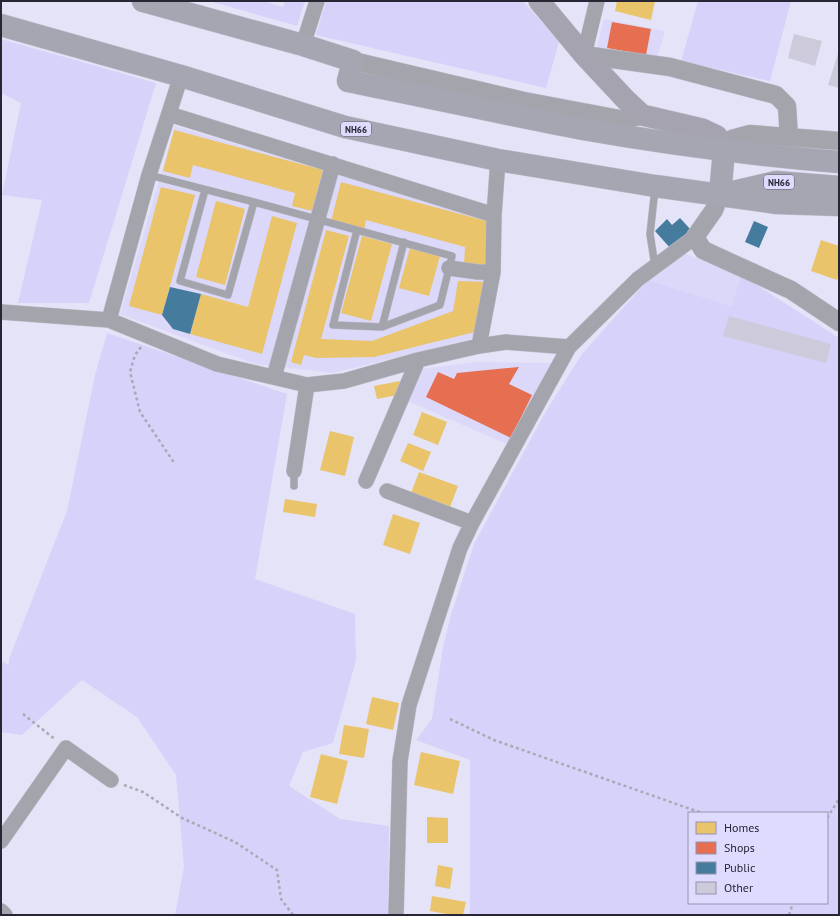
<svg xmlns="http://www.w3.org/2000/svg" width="840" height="916" viewBox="0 0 840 916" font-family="'PT Sans',sans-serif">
<rect width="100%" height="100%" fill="#e5e3f7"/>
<path fill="#dbd8f9" d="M604,19l61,12 -9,30 -60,-10z
M175,126l317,94 -8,55 -6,62 -145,36 -78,-9 -135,-50z
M684,253l57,22 -10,31 -83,-26z
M475,362l78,1 -44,82 -106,-46 12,-29z"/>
<path fill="#d6d2fa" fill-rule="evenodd" d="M209,1h54l20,6 2,-6h20l-8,25z
M326,1h197l36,41 -13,46 -230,-53z
M698,1h93l-21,80 -89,-20z
M1,39l155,44 -67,220h-71l24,-103 -40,-5 19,-92 -20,-10z
M741,275l98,63v577h-369v-155l-54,-20 16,-21 11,-72 8,-32 23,-71 71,-131 37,-59 66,-74 83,26zM689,813h138v90h-138z
M107,333l180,61 -32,185 100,35 1,46 -23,83 -30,9 -14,34 51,33 49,7 -1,89h-213l9,-48 -8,-92 -39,-58 -55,-37 -60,55 -21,-3v-71l8,4v-6l58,-148 28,-136z"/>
<path fill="#e9c46a" d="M617,1h38l-4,19 -36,-9z
M174,130l149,40 -11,41 -20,-5 3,-13 -102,-28 -3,13 -27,-7z
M341,182l149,40 -1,44 -25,-1 1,-18 -99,-27 -2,10 -33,-9z
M161,187l34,8 -33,120 -33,-9z
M216,201l29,8 -20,76 -29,-8z
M272,216l25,7 -35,131 -72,-20 11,-40 47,13z
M326,230l23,6 -28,103 51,2 81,-30 5,-30 28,1 -7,49 -105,26 -58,1 -12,-3 -3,10 -10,-3z
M362,236l30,8 -21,77 -30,-8z
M821,240l18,6v27l-2,7 -26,-9z
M410,248l30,8 -11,40 -30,-8z
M400,381l3,13 -26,5 -3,-13z
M422,412l25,10 -9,23 -25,-10z
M330,431l24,6 -9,39 -25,-6z
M408,443l23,9 -8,19 -23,-10z
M419,472l39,14 -8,21 -39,-14z
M285,499l32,5 -2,13 -32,-5z
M393,514l27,9 -10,31 -27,-9z
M372,697l27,6 -6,27 -27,-6z
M344,725l25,4 -5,29 -25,-4z
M421,752l39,9 -7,33 -39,-9z
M321,754l27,7 -11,43 -27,-7z
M427,817l21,1v25h-21z
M438,865l15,3 -3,21 -15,-3z
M432,896l34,6 -3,13h-11l-22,-4z"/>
<path fill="#e76f51" d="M612,22l39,7 -5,26 -39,-7z
M519,367l-10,17 23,11 -21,43 -85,-41 12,-25 16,7 3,-6z"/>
<path fill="#457b9d" d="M680,218l11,12 -20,19 -16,-18 12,-12 5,6z
M754,221l14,6 -9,21 -14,-6z
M170,287l31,7 -11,40 -17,-5 -11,-14z"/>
<path fill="#cdcbdb" d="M794,34l28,7 -7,25 -27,-8z
M839,50v38l-11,-3z
M729,316l102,28 -5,19 -103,-27z"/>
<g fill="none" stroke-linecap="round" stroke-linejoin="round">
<g stroke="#c1bfce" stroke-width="8">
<path id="service" d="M149,175l105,27 -26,93 -48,-14 25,-91
M655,189l-5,45 5,32
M254,202l198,54 -12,49 -58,22 -49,-2 24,-95
M382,327l22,-85
M294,486v-15"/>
</g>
<g stroke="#c1bfce" stroke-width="16">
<path id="minor" d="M303,45l14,-44
M584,55l13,-54
M169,114l325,101
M449,268l29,4h15
M1,312l108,8 108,44 90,21 37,-4 74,-21 61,-14 27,-4 63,5 69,-68 57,-42
M109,320l40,-145 32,-99
M479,346l14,-74 1,-57 4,-55
M274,377l59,-213
M294,471l13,-86
M366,481l52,-121
M387,491l85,32
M1,841l65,-93 45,32
M1,911l4,4
M396,915l4,-154 9,-56 51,-157 12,-25 97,-176"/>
</g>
<g stroke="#c1bfce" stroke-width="19">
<path id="tertiary" d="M584,55l86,12 106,28 11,11 2,31
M353,61l171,40 101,19 17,-5
M724,150l8,-11 18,-5 89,7
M720,195l-6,15 -19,27 8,13 88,40 48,32"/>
</g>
<g stroke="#c1bfce" stroke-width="22">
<path id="secondary" d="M539,1l45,54 41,44 17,16 60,14 15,7 7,14"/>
</g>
<g stroke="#c1bfce" stroke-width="23">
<path id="trunk" d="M143,1l160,44 50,16 -5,20c79,16 157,33 235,48 85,15 170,26 256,33
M1,25l180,51 164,51 153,33 157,26 65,9 57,8 62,2
M733,192l43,-10 63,5
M720,195l4,-45"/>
</g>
<path stroke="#aaa9b4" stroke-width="2.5" stroke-dasharray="3 3" stroke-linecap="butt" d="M141,347l-6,8 -5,17 10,40 35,52
M23,714l33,26
M450,719l44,21 208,73
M124,785l19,7 39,26 53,24 42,28 4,29 12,16
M827,818l12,-19
M789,915l4,-12"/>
<use href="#service" stroke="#a4a4ad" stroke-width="7"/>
<use href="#minor" stroke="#a4a4ad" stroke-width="15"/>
<use href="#tertiary" stroke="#a4a4ad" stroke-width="18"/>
<use href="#secondary" stroke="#a5a3b0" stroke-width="21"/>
<use href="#trunk" stroke="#a6a5b2" stroke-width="22"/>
</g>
<g text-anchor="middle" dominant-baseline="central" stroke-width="4" stroke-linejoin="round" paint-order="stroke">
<g fill="#dedbff" stroke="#5e5c71" stroke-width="1">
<rect x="341" y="122" width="30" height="14" rx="3"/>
<rect x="764" y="175" width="30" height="14" rx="3"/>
</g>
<g font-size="9" font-weight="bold" fill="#272634">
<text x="356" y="129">NH66</text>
<text x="779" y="182">NH66</text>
</g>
</g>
<rect width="840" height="916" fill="none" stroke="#272634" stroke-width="4"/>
<rect x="688" y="812" width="140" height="92" fill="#dedbff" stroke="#9593ae"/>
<rect x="696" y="822" width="20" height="12" fill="#e9c46a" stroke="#9593ae"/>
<text x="724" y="832" font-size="12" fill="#272634">Homes</text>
<rect x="696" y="842" width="20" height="12" fill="#e76f51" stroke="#9593ae"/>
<text x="724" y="852" font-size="12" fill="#272634">Shops</text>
<rect x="696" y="862" width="20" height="12" fill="#457b9d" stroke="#9593ae"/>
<text x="724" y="872" font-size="12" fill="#272634">Public</text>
<rect x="696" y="882" width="20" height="12" fill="#cdcbdb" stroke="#9593ae"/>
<text x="724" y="892" font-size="12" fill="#272634">Other</text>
</svg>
